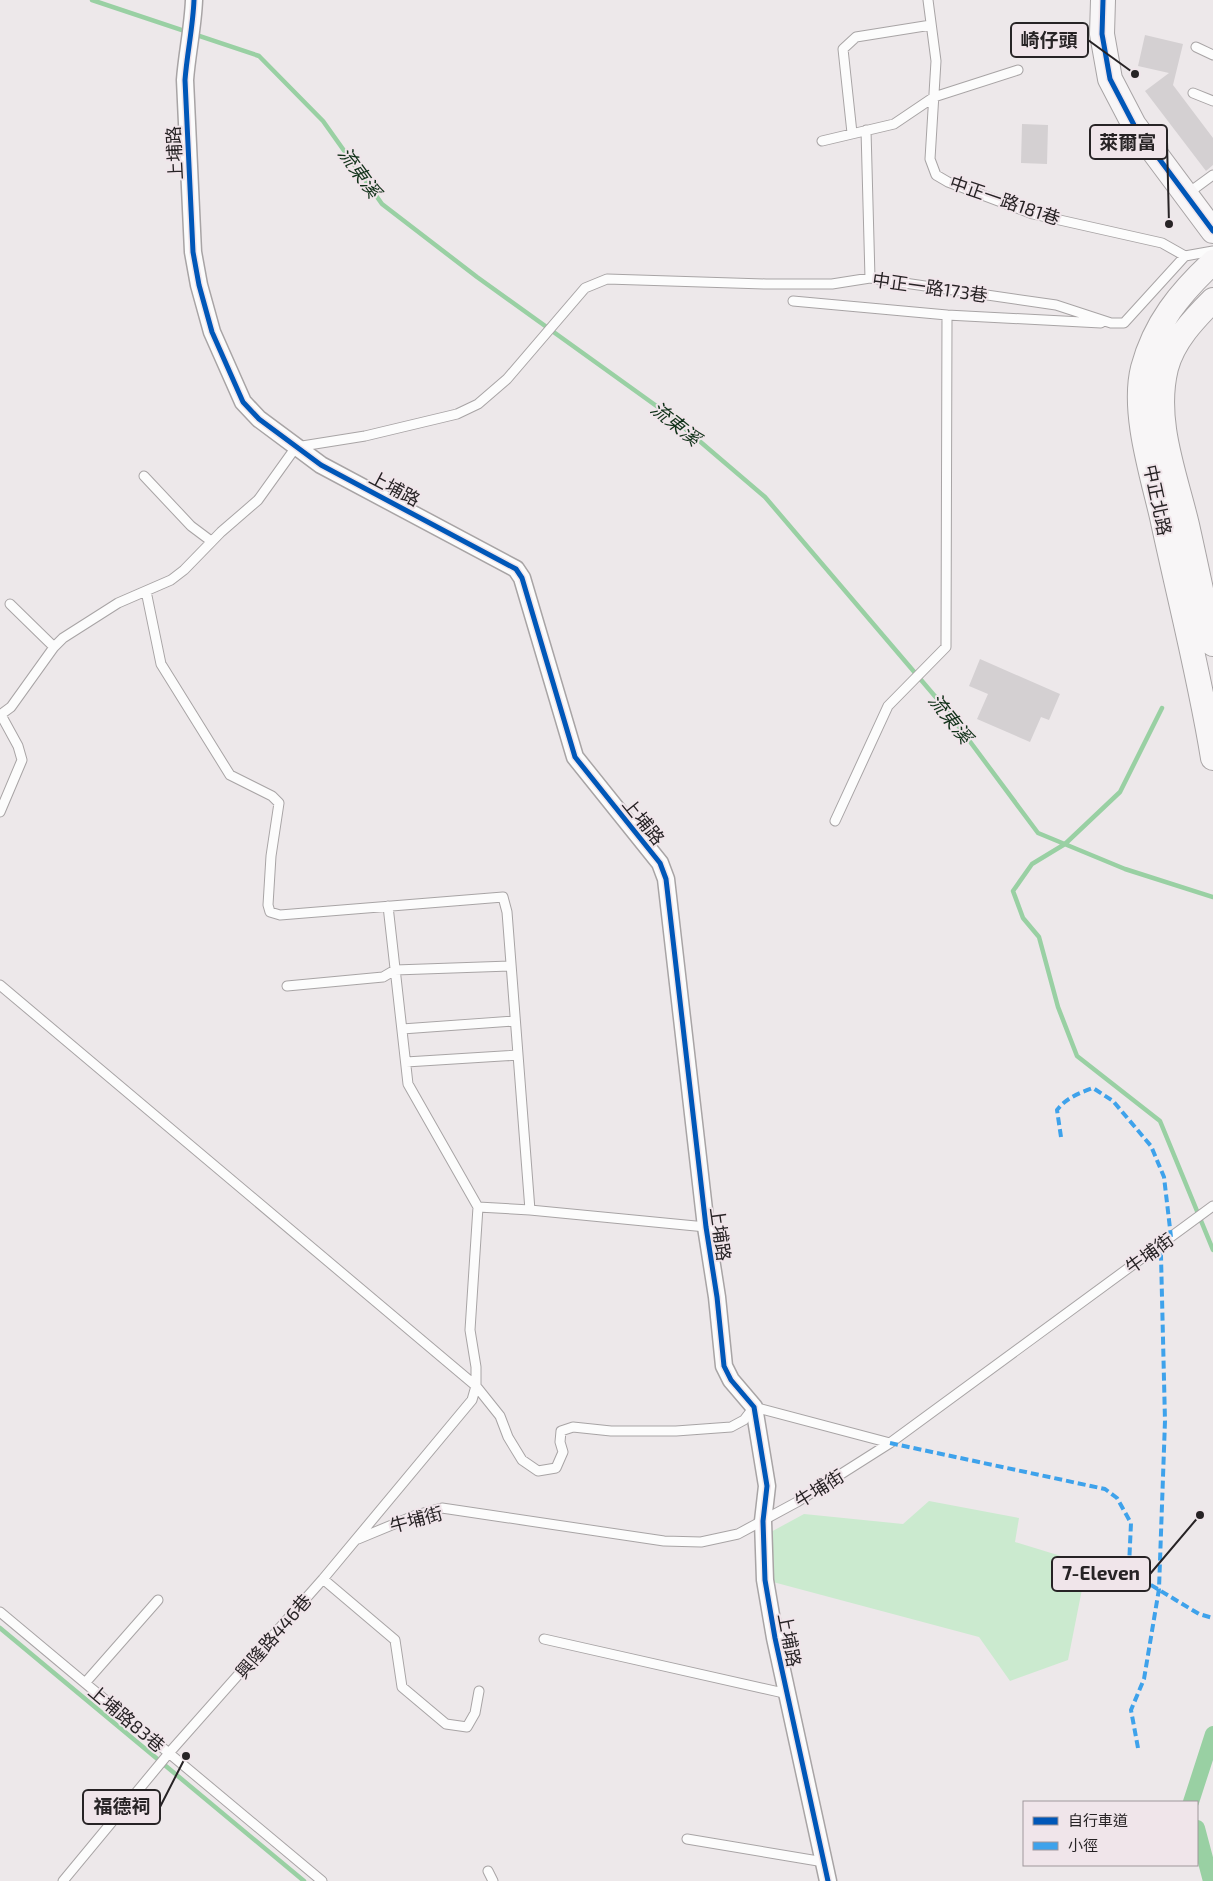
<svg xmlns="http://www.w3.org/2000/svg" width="1213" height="1881" viewBox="0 0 1213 1881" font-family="'Exo 2','Noto Sans TC',sans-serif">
<rect width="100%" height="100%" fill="#ede8ea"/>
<path fill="#cbeacf" d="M929,1501l90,17 -4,24 72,22 -19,96 -58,21 -31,-44 -206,-55 -4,-49 35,-19 99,10z"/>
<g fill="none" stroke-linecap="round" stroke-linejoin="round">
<path stroke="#99d0a3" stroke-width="4.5" d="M92,0l167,56 64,65 59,83 95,73 192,138 96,82 180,211 93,125 87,36 88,28
M1162,708l-42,84 -55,52 -33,20 -19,27 10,27 16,19 19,70 19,49 83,65 53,129
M0,1628l304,253"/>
<path stroke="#99d0a3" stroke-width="16" d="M1191,1802l22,-68
M1197,1828l14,53"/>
</g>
<path fill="#d4d0d2" d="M1145,35l38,9 -10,41 40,53v27l-7,6 -61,-80 24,-18 -31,-7z
M1022,124l26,1 -1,39 -26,-1z
M980,659l80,35 -11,26 -8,-3 -11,25 -53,-23 11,-25 -19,-8z"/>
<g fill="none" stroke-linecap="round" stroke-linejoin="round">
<g stroke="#a8a4a5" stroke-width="11">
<path id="lane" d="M928,0l8,61 -6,98 6,16 12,7 85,32 129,29 23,13
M1196,47l17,8
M1193,93l20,8
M866,130l4,148
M852,133l-9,-84 13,-12 75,-12
M822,141l72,-17 40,-27 84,-27
M1187,194l26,-19
M793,301l154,14
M144,476l47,50 20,15
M146,591l15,73 69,111 42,21 7,7 -8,53 -3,49 2,7 10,3 223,-18 4,15 23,298
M10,604l44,43
M0,715l11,-8 43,-60 9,-9 55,-35 53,-23 13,-10 37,-38 37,-32 38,-53 69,-11 92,-22 21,-10 29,-25 78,-91 22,-9 159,5h66l38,-6 186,27 55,18h13l61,-67 28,-5
M0,812l22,-52 -4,-14 -17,-31
M835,821l53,-115 58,-59 1,-332 154,8
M0,985l476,401 24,30 8,21 14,23 16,11 18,-3 7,-16 -3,-10 1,-11 12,-4 38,4h65l55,-4 13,-7 10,-13 136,36
M287,986l96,-9 12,-7 116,-4
M402,1029l113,-8
M406,1062l112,-7
M478,1207l52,3 176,17
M358,1539l58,-24 26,-7 222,33 37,1 37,-8 59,-32 93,-59 323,-237
M323,1579l72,61 7,47 44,37 21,3 8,-14 4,-22
M0,1612l322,269
M544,1639l244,55
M85,1683l73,-83
M687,1839l137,23
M488,1871l5,10
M63,1881l106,-128 154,-174 149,-179 4,-14v-19l-6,-37 8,-123 -70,-123 -20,-178"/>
</g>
<g stroke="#a8a4a5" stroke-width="19">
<path id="street" d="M194,0c-1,27 -7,53 -9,80l8,172 6,33 13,47 31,70 16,17 62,46 195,104 6,9 53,179 85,106 6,16 40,348 11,70 7,69 7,14 23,27 13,79 -4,35 2,59 10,58 53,243"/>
</g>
<g stroke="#a8a4a5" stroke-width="26">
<path id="secondary" d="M1103,0l-1,34 8,45 24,46 79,106
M1213,262c-33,31 -58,61 -70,106 -11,43 9,106 19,149 17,80 38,160 51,241
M1213,300c-19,19 -40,41 -47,68 -13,53 9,106 21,157 9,40 17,80 26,119"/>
</g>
<use href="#lane" stroke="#fcfcfc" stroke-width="9"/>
<use href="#street" stroke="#fcfcfc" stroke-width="16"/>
<use href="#secondary" stroke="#f8f6f7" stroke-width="24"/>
<path stroke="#3ea2eb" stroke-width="4" stroke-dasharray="8 4" stroke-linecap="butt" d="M1061,1137l-4,-27c9,-12 22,-17 36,-22l20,13 38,45 13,31 7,60
M890,1443l215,46 12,9 14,25 -2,43 7,10 63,38 14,4
M1138,1748l-7,-38 13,-31 15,-90 6,-168 -4,-165 -4,-8"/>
<g stroke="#f0e5ea" stroke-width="8">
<path id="cycleway" d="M194,0c-1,27 -7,53 -9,80l8,172 6,33 13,47 31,70 16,17 62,46 195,104 6,9 53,179 85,106 6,16 40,348 11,70 7,69 7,14 23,27 13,79 -4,35 2,59 10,58 53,243
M1103,0l-1,34 8,45 24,46 79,106"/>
</g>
<use href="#cycleway" stroke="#0057b8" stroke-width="5"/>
</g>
<g text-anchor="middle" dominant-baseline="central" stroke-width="4" stroke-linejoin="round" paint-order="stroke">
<g font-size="18" fill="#272325" stroke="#f0e5ea">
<text transform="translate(174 153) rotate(-93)">上埔路</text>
<text transform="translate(1005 200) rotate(19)">中正一路181巷</text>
<text transform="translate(930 287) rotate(8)">中正一路173巷</text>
<text transform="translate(395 488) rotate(28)">上埔路</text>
<text transform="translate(1158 500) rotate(78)">中正北路</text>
<text transform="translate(644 821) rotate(51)">上埔路</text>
<text transform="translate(721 1234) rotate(82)">上埔路</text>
<text transform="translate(1149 1253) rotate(-36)">牛埔街</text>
<text transform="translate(819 1488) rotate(-32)">牛埔街</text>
<text transform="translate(416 1519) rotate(-15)">牛埔街</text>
<text transform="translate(273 1636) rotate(-49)">興隆路446巷</text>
<text transform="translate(790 1640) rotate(79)">上埔路</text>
<text transform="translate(127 1718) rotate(40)">上埔路83巷</text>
</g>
<g font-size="19" font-style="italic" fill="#103118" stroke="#f0e5ea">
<text transform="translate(360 172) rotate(54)">流東溪</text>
<text transform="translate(676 423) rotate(39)">流東溪</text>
<text transform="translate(951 718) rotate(52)">流東溪</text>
</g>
</g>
<path fill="none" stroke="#272325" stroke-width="2" d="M1135 74L1088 40M1169 224L1167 142M1200 1515L1150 1574M186 1756L160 1807"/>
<g fill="#272325" stroke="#f0e5ea" stroke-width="2">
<circle cx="1135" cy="74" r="5"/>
<circle cx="1169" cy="224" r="5"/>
<circle cx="1200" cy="1515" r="5"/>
<circle cx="186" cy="1756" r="5"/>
</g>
<g fill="#f0e5ea" stroke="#272325" stroke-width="2">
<rect x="1011" y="23" width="77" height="34" rx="5"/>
<rect x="1090" y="125" width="77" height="34" rx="5"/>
<rect x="1052" y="1557" width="98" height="34" rx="5"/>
<rect x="83" y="1790" width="77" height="34" rx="5"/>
</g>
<g font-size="19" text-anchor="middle" font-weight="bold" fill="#272325">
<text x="1049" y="47">崎仔頭</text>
<text x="1128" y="149">萊爾富</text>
<text x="1101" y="1580">7-Eleven</text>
<text x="122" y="1813">福德祠</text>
</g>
<rect x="1023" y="1801" width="175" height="65" fill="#f0e5ea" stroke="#a0979b"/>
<rect x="1033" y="1817" width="25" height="8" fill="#0057b8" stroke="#a0979b"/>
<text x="1068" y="1826" font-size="15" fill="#272325">自行車道</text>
<rect x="1033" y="1842" width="25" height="8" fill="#3ea2eb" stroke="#a0979b"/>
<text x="1068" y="1851" font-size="15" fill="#272325">小徑</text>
</svg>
